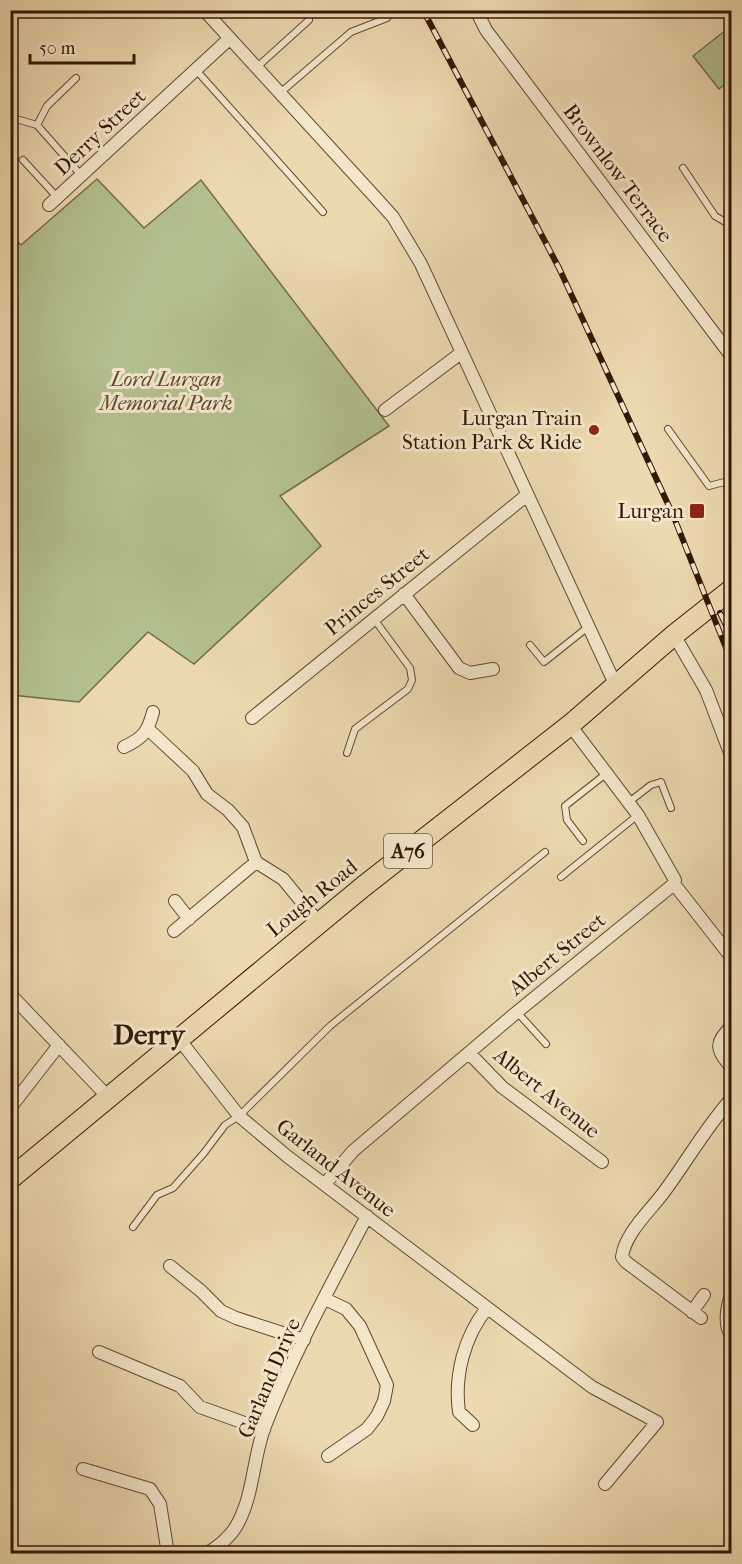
<svg xmlns="http://www.w3.org/2000/svg" width="742" height="1564" viewBox="0 0 742 1564" font-family="'IM FELL French Canon',serif">
<rect width="100%" height="100%" fill="#ecd9af"/>
<filter id="stains"><feTurbulence type="fractalNoise" baseFrequency=".00333" numOctaves="4"/><feColorMatrix values="0 0 0 0 .2 0 0 0 0 .09 0 0 0 0 .02 0 0 0 .5 -.17"/></filter>
<radialGradient id="worn" r=".72"><stop offset=".6" stop-color="#630" stop-opacity="0"/><stop offset="1" stop-color="#630" stop-opacity=".3"/></radialGradient>
<path fill="#b3c08e" stroke="#746c4a" stroke-width="1.5" d="M731,26v53l-12,10 -26,-33z
M97,179l47,49 57,-48 188,246 -109,70 41,50 -127,118 -46,-32 -69,70 -68,-7 -1,-461 11,11z"/>
<g fill="none" stroke-linecap="round" stroke-linejoin="round">
<g stroke="#624830" stroke-width="8">
<path id="lane" d="M256,68l53,-48
M196,70l127,142
M280,93l71,-61 36,-14
M10,114l6,5 21,6 44,50
M37,125l10,-19 29,-28
M23,160l34,37
M683,168l32,48 12,7 5,-4
M668,429l41,57 23,-6
M530,645l14,17 44,-35
M347,753l8,-24 53,-40 4,-9 -2,-12 -36,-49
M629,802l22,-17 10,-3 10,26
M583,841l-16,-21 -2,-14 42,-33
M561,877l77,-62
M517,1012l29,32
M133,1227l24,-32 16,-7 31,-35 21,-28 14,-9 91,-90 215,-174"/>
</g>
<g stroke="#624830" stroke-width="14">
<path id="street" d="M204,10l171,187 18,20 28,47 195,422
M476,10l10,20 246,327
M49,205l180,-166
M385,410l76,-57
M404,594l55,74 11,5 23,-4
M674,635l32,55 26,68
M252,718l275,-223
M570,725l68,90 37,65 -1,4 58,74
M148,729l45,42 14,23 21,16 15,17 13,35 27,17 36,44
M124,747c19,-9 24,-15 29,-35
M175,901l14,18
M174,931l82,-69
M10,994l99,104
M732,1026c-19,18 -15,24 0,42
M179,1039l60,77 49,41 304,230 65,35 -52,62
M469,1053l33,34 100,75
M10,1108l49,-63
M325,1184l28,-33 164,-139 157,-128
M170,1266l31,25 20,20 15,7 68,22
M732,1293c-5,12 -9,33 0,44
M325,1299l21,10 14,17 27,59 -3,16 -7,15 -10,13 -39,27
M692,1312l12,-17
M701,1318l-75,-56 -4,-5c3,-24 28,-46 42,-65 23,-31 42,-65 68,-94
M99,1352l81,34 20,21 64,23
M473,1425l-14,-13c-5,-36 5,-75 28,-104
M83,1469l67,20 10,15 8,50
M204,1554c13,-5 28,-19 34,-31 16,-30 15,-66 27,-97 28,-72 66,-141 102,-210"/>
</g>
<g stroke="#341706" stroke-width="22">
<path id="primary" d="M10,1179l354,-293 206,-161 104,-90 58,-46"/>
</g>
<use href="#lane" stroke="#f3e6cb" stroke-width="6"/>
<use href="#street" stroke="#f3e6cb" stroke-width="12"/>
<use href="#primary" stroke="#ecd9af" stroke-width="20"/>
<g stroke="#341706" stroke-width="6">
<path id="rail" d="M423,10l136,258 114,247 59,148
M720,613l12,25"/>
</g>
<use href="#rail" stroke="#f3e6cb" stroke-width="4" stroke-dasharray="11" stroke-linecap="butt"/>
</g>
<g fill="#8f2418" stroke="#f3e6cb" stroke-width="2">
<circle cx="594" cy="430" r="6"/>
<rect x="689" y="503" width="16" height="16" rx="3"/>
</g>
<g text-anchor="middle" dominant-baseline="central" stroke-width="6" stroke-linejoin="round" paint-order="stroke">
<rect fill="#f3e6cb" stroke="#6d5541" stroke-width="1.5" x="384" y="834" width="48" height="34" rx="4.5"/>
<g font-size="20" font-weight="bold" fill="#341706">
<text x="408" y="851">A76</text>
</g>
<g font-size="21" fill="#341706" stroke="#f3e6cb">
<text transform="translate(100 132) rotate(-43)">Derry Street</text>
<text transform="translate(618 173) rotate(53)">Brownlow Terrace</text>
<text transform="translate(377 591) rotate(-39)">Princes Street</text>
<text transform="translate(312 898) rotate(-39)">Lough Road</text>
<text transform="translate(557 954) rotate(-39)">Albert Street</text>
<text transform="translate(547 1093) rotate(39)">Albert Avenue</text>
<text transform="translate(336 1168) rotate(38)">Garland Avenue</text>
<text transform="translate(269 1378) rotate(-67)">Garland Drive</text>
</g>
<g font-size="21" font-style="italic" fill="#5a4a2f" stroke="#f3e6cb">
<text x="166" y="379">Lord Lurgan<tspan x="166" dy="24">Memorial Park</tspan></text>
</g>
<g font-size="21" fill="#341706" stroke="#f3e6cb" text-anchor="end">
<text x="582" y="418">Lurgan Train<tspan x="582" dy="24">Station Park &amp; Ride</tspan></text>
<text x="684" y="511">Lurgan</text>
</g>
<g font-size="27" font-weight="bold" fill="#341706" stroke="#f3e6cb">
<text x="149" y="1035">Derry</text>
</g>
</g>
<rect width="742" height="1564" fill="none" stroke="#ecd9af" stroke-width="36"/>
<rect x="12" y="12" width="718" height="1540" fill="none" stroke="#341706" stroke-width="3"/>
<rect x="18" y="18" width="706" height="1528" fill="none" stroke="#341706" stroke-width="1.5"/>
<path d="M30 54v9h104v-9" fill="none" stroke="#341706" stroke-width="3"/>
<text x="39" y="54" font-size="18" fill="#341706" stroke="#f3e6cb" stroke-width="4.5" paint-order="stroke">50 m</text>
<rect width="100%" height="100%" filter="url(#stains)"/>
<rect width="100%" height="100%" fill="url(#worn)"/>
</svg>
